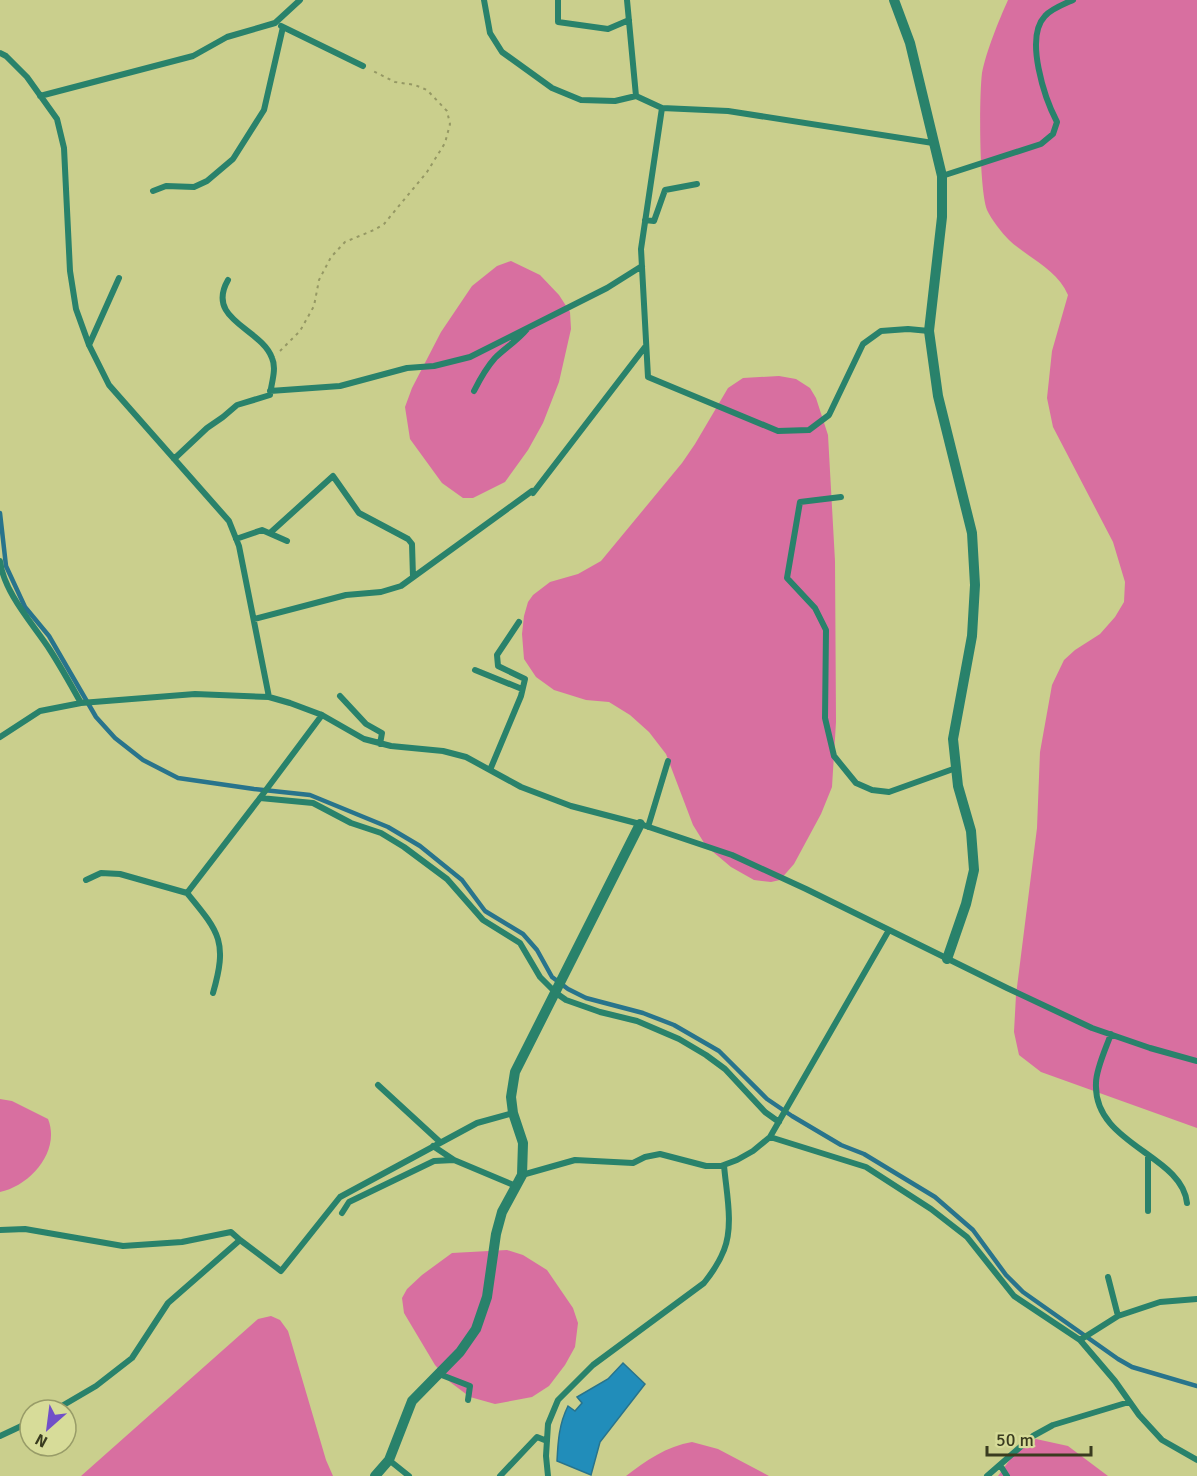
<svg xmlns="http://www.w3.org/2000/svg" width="1197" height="1476" viewBox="0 0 1197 1476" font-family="Signika,sans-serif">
<rect width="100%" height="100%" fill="#cacf8d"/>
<path fill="#d86fa0" d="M1008,0h189v1128l-156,-56 -22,-17 -5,-23 2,-37 21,-167 3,-76 12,-67 12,-25 11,-10 25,-16 15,-17 9,-15 1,-20 -12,-40 -60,-115 -6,-29 5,-47 16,-56c-11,-26 -40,-37 -59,-55 -7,-7 -18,-21 -22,-30 -8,-22 -8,-112 -5,-137 4,-21 17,-53 26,-73z
M511,261l29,14 19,20 11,17 1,17 -12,53 -16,41 -15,27 -23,32 -32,16h-10l-21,-15 -32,-44 -5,-32 7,-19 29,-56 31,-46 25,-20z
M779,376l17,3 14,9 6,10 12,37 7,126 1,161 -4,65 -11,27 -27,50 -14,16 -9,2 -17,-2 -23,-13 -25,-21 -13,-21 -27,-71 -17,-22 -19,-17 -21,-13 -23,-2 -32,-10 -18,-13 -12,-18 -2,-25 2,-18 4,-14 5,-7 17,-13 28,-8 23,-13 81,-98 13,-19 33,-56 15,-10z
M0,1099l12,2 36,18c13,32 -18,67 -48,73z
M507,1250l16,5 24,15 26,38 5,15 -3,24 -10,18 -16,21 -17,11 -37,7 -25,-7 -20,-15 -15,-17 -31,-52 -2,-15 5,-9 15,-14 30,-22z
M271,1316l9,4 8,11 38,129 7,16h-252l177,-157z
M1036,1439l32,7 40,30h-110l21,-29z
M692,1442l26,7 51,27h-143c19,-15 41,-30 66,-34z"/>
<path fill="#218dba" stroke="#28748c" stroke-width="1.5" d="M623,1363l22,21 -45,58 -9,33 -34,-14c1,-20 2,-37 11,-55l7,5 7,-8 -5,-6 31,-18z"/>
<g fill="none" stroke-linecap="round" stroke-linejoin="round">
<path stroke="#28748c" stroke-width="4.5" d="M0,513l6,53 19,41 24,29 47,81 19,21 28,22 35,18 76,11 56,6 78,32 32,19 42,34 23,31 38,23 14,16 15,27 16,12 18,9 57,15 31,12 45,26 48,48 25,17 49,29 23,9 71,43 38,33 33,45 17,17 95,67 14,8 65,19"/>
<path stroke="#959864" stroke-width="2" stroke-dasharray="3 4.5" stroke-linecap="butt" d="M280,351l20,-20 14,-25 5,-26 12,-23 14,-15 29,-12 10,-6 43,-52 18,-29 5,-19 -3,-13 -20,-21 -12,-5 -20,-3 -24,-12"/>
<path stroke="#29826b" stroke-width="6" d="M484,0l6,33 12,19 50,36 29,12 34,1 21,-5
M558,0v22l50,7 21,-9
M627,0l9,96 26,12
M281,26l82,40
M0,53l6,3 21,21 30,42 7,29 6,123 6,38 13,36 20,40 120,136 10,25 30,151
M40,96l153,-40 34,-19 48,-14 25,-23
M942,176l99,-32 12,-10 4,-12c-12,-23 -33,-84 -12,-106 6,-7 19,-12 28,-16
M153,191l13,-5 28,1 13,-6 26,-22 31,-49 19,-83
M645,220l9,1 11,-31 32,-6
M929,331l-21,-2 -27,2 -18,13 -34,71 -20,15 -31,1 -130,-54 -7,-128 21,-141 66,3 205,32
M89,345l30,-67
M270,391l70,-5 67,-18 27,-2 36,-9 137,-69 35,-22
M474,391c6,-12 12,-23 21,-33 10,-10 22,-17 32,-29
M174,459l33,-31 16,-11 14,-12 33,-10c1,-11 7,-26 2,-37 -11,-30 -67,-38 -44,-78
M841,497l-41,5 -13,76 28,30 11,22 -1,88 9,38 22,27 16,7 17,2 67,-24
M270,533l63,-57 26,37 49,26 4,5 1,33
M236,539l26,-9 25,11
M0,561c4,32 33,63 50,89 11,17 21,35 31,53
M254,619l92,-24 35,-3 20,-6 131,-95 1,2 112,-146
M475,670l47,19
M340,696l26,28 16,9 -2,11
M0,737l40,-26 41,-8 114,-9 74,3 21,6 32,12 42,24 27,7 52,5 23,6 55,30 50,19 69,18 92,31 74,34 201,99 85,40 58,20 47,13
M490,770l31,-74 4,-17 -27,-13 -1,-11 22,-33
M260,798l53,5 38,20 30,10 23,14 43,32 36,41 37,23 20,34 16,16 10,7 34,12 37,9 42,18 27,16 19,14 40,43 14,10
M648,827l20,-66
M86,880l15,-7 19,1 67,19
M213,993c15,-52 6,-61 -26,-100l73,-95 62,-83
M1111,1034c-5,14 -15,35 -15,49 -3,62 86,71 91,120
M378,1085l62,57
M770,1137l96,30 65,42 36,28 47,59 66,44 35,41 24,34 23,25 35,20
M433,1146l21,14 62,26
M1148,1155v56
M522,1175l53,-15 58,3 12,-6 15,-3 46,12h15l16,-6 16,-9 17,-14 119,-207
M342,1213l7,-11 85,-41 20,-1
M0,1230l25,-1 98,17 59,-4 49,-10 9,8
M1108,1277l10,39
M1080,1340l38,-24 42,-14 37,-3
M439,1374l31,12 -2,14
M55,1410l41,-24 36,-28 36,-55 72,-63 41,31 59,-74 137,-74 36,-10
M0,1436l30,-14
M389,1460l20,16
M1000,1465l7,11
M500,1476l37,-39 10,4
M548,1476l-2,-20 2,-32 10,-24 35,-35 111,-82c8,-10 15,-20 20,-33 10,-25 2,-59 0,-85
M987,1476l46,-40 20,-11 76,-23"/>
<path stroke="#29826b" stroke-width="10" d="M894,0l16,43 32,133v41l-13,114 9,65 34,137 3,52 -3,51 -19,103 5,47 13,45 3,39 -8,34 -19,55
M375,1476l14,-16 23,-59 48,-49 16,-23 11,-32 9,-63 6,-22 20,-37 1,-32 -10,-30 -2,-16 4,-25 125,-248"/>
</g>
<g transform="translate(48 1428) rotate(208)"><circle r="28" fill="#d7dc99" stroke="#989c68" stroke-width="1.5"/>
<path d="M0-4.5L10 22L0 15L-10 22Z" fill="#714fc8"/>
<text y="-9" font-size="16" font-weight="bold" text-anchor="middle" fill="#393b1f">N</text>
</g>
<path d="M987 1446v9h104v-9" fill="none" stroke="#393b1f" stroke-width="3"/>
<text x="996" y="1446" font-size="18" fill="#393b1f" stroke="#d7dc99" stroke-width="4.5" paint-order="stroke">50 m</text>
</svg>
